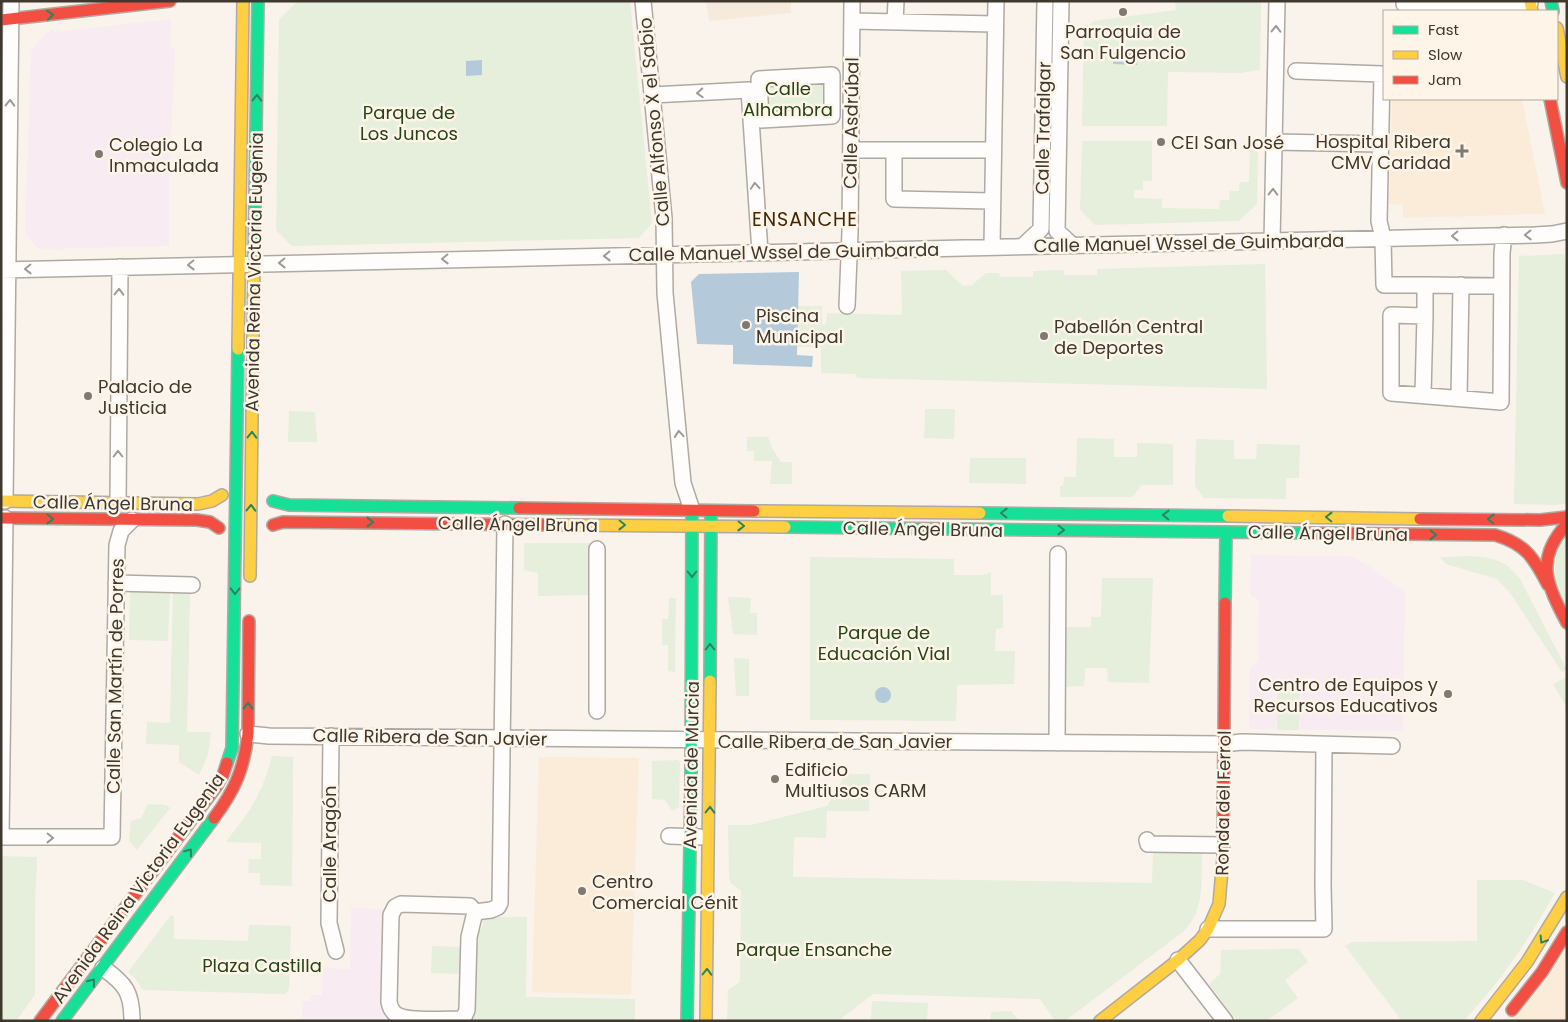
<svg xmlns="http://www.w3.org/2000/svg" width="1568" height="1022" viewBox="0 0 1568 1022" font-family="Poppins,sans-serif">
<rect width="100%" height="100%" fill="#f9f3ec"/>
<path fill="#faecd9" d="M1392,99h130l23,115 -142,4v-13l-14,-1z
M539,757l100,1 -8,237 -99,-3z
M1567,949v72h-64l20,-24z"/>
<path fill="#f5eadc" d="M706,1h85v12l-82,8z"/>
<path fill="#f8ebf2" d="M171,19l-1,28 5,1 -6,129v69l-130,3 -14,-15 6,-183 15,-18z
M1251,555l97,1 17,7 40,30 -2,138 -154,-2 1,-61 8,-7 1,-61 -9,-5z
M351,908l34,1 -1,112h-87l5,-4v-16h8l1,-6h11l1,-27 27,1z"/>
<path fill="#e6eedc" d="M630,1l22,222 -13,15 -347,8 -16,-16 3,-211 18,-17z
M1175,1h86l-1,69 -20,3 -72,-1 -1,54h-85l2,-96 9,-9 83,-11z
M832,75v41l-71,4 -2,-41z
M1082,141h70v40h-9v9h-9v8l28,1v9l57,1 1,-9h9l1,-9h9l1,-9h9l1,-34 8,-2 -1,58 -18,17 -144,4 -15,-15z
M1564,254l3,14v235l-12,2 -41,-1 5,-248z
M1265,264l2,125 -410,-11 -1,-4 -35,-1v-26h-24l1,-41h24v19l4,-1 1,-11 75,2 -1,-44 45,-1 17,16 9,-1 14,-12h13l1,4h33v-6l31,-1v5h33v-6z
M925,409h30l-1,30 -30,-1z
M289,411l26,1 2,30h-29z
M747,437h21l4,11 9,14h11v22h-22l2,-23h-18v-10h-7z
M1077,438l37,1v18h23v-14l36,1v41h-32l-8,12h-73v-11h3l1,-9h12z
M1196,439l38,1v19h22l1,-15 43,1 -1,33h-13v21l-82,-1 -9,-12z
M970,458h56v26l-57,-1z
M1567,524v99l-14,-27 5,-62z
M524,543h70l-1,52 -55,1v-23l-14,-3z
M810,557l144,2v16h29l8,-3v23h12v33l-7,1 -1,22h20l-1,33 -57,1 -1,36 -146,-1z
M1440,557c19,0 45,-4 63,6 7,4 12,10 17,16l47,91 -5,2 -52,-79 -13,-14 -51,-15z
M1102,578h51l-4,105 -41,-1 -1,-14h-22l-1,18 -24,1v-60h31v-10h10z
M130,591l40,1 -2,49 -39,-1z
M173,592l17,1 -3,139h24l-3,23 -9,20 -20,-13v-17l-33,-1 1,-22 23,1z
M728,597l23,1 -1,15h7v22l-24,-1z
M669,598h7l-1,74 -7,-1v-26h-6v-26h6z
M734,658l15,1v37h-13z
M1567,677v31l-14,-24z
M1277,686h22v44h-22z
M272,756l21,1 -1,129 -32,-1v-12h-12l1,-14h12v-16l-35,-1c24,-31 36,-47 46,-86z
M678,760l2,2 -1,45 -7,4 -7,-11 -13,-1v-38z
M846,774h24l-1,37h-42l-1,27 -32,-1 -1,40 359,6 1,-31 49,1c-1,28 3,57 -18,78l-119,90h-10l-15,-22 -167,-5 -35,27h-111l1,-31 12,-8 1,-91 -10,-8 -2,-6 -1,-52h23l76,-19z
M148,804l18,1 4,3 -33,42 -8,-9 2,-20 10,-3z
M1,856l36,1 -2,51v87l-19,26h-15z
M1477,880h46l32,13c-26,46 -55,90 -92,128h-61l-57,-75 7,-4 125,-1z
M171,915l3,2v22l74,2 1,-16 42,1 -2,63 -4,5 -142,-4 -8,-12 -7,-6z
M483,917h44l-1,80 109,2v22h-162l3,-85 7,-10z
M432,946l29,1v27l-30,-1z
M1299,949l9,13 -23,18 13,18 -31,23h-30l-28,-37 11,-10 1,-24z
M872,1001l56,2 -1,18h-56z
M1011,1011l8,10h-29l1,-9z"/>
<path fill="#b4cadb" d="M1113,52l25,1 -1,12 -24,-1z
M482,60v15l-16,1v-15z
M799,272l-2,83 16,1 -1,11 -79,-3v-19l-36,-1 -6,-62 8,-8z
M875 695a8 8 0 1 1 16 0a8 8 0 1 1-16 0Z"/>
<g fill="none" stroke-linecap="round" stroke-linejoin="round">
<g stroke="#afa9a2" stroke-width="18">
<path id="street" d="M643,1l21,217 1,75 18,190 9,27
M1061,1l-4,230 15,14
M1404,4h109l17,-1
M852,21l143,3
M895,22l1,-21
M1296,71l86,3 -3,147 4,17 1,47h41v31l-34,-1v78l110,9 1,-149 2,-18
M832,75v41l-71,4 -2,-41z
M652,95l97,-5 11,162
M1274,142l107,2
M851,150h142
M894,150v49l98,2
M1272,241l5,-240
M1023,246l18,-17 4,-228
M992,247l4,-246
M1,270l1534,-35 17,-1 15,-3
M1425,285l77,1
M847,306l3,-74 2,-231
M1423,395l2,-79
M1459,398l2,-113
M5,501l6,-500
M118,503l2,-236
M116,583l76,2
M597,711v-162
M248,734l21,2 954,8 19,-2 150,4
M331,736l-2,187 7,28
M1057,743l1,-189
M1,836l4,-318
M669,836l31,1
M1,837h111l5,-292 4,-14 11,-11
M1147,840l1,4 74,1
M475,912l-6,25 -2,73 -3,7 -4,2c-15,0 -51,3 -63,-4 -5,-3 -7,-8 -8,-13l2,-87 4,-8 6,-3 69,2 5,6 16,-2 7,-3 2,-4 5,-379
M1208,929h116l-1,-43 1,-141
M1178,960l47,61
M103,968c23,16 29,25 29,53"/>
</g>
<g stroke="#afa9a2" stroke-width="14">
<path id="fast" d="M1551,1l2,10
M254,261l4,-260
M273,501l16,4 230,3
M980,513l248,3
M785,527l521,6
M1225,603l1,-71
M710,681l1,-170
M227,763l5,-15 6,-399
M62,1021l152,-203
M687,1021l4,-238 1,-271"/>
</g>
<g stroke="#afa9a2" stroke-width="14">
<path id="slow" d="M1530,1l2,10
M1557,28l10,49
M238,349l5,-348
M1,501l197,3 14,-3 10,-6
M754,511l226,2
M1228,516l192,3
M561,525l224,2
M250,576l4,-315
M706,1021l4,-340
M1100,1021l78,-61 22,-20 8,-11 11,-25 4,-46
M1481,1021l46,-59 40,-65"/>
</g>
<g stroke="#afa9a2" stroke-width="14">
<path id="jam" d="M1,20l169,-19
M1550,99l17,84
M519,508l235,3
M1,518l196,2 13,2 9,6
M1420,519l120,1 27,-3
M1567,524c-33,35 -20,61 0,99
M273,525l10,-3 278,3
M1306,533l189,2c31,9 39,23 53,50
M214,818c21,-28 30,-49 34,-84l1,-113
M1223,858l2,-255
M1512,1010l30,-38 25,-40
M40,1021l176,-234 7,-12 4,-12"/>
</g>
<use href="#street" stroke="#fefdfc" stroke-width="15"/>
<use href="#fast" stroke="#16e098" stroke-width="11"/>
<use href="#slow" stroke="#ffcf43" stroke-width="11"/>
<use href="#jam" stroke="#f24e42" stroke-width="11"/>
</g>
<defs><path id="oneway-chevron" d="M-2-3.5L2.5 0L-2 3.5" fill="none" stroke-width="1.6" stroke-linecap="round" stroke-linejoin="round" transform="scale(1.25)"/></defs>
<g stroke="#2c845e">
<use href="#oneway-chevron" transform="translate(50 15) rotate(-6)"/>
<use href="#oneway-chevron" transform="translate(257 98) rotate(-89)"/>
<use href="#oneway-chevron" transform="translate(252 435) rotate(-89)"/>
<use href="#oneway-chevron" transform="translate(251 508) rotate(-89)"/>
<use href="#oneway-chevron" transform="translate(1004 513) rotate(-179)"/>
<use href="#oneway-chevron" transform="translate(1166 515) rotate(-179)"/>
<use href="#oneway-chevron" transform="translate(1329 517) rotate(-179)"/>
<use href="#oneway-chevron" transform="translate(50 519) rotate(1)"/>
<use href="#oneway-chevron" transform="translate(1491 519) rotate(-179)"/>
<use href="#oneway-chevron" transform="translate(370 522)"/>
<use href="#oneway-chevron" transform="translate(622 525) rotate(1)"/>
<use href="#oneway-chevron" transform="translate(741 526) rotate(1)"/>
<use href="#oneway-chevron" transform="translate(1061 530) rotate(1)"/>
<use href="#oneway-chevron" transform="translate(1433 535) rotate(1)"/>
<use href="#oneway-chevron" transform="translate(692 574) rotate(90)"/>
<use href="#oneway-chevron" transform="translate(235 591) rotate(91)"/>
<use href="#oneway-chevron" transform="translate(710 647) rotate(-90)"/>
<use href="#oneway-chevron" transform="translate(248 706) rotate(-89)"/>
<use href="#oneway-chevron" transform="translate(710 810) rotate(-89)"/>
<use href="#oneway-chevron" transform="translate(189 852) rotate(-53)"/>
<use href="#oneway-chevron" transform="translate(1543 940) rotate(122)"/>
<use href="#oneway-chevron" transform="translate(707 972) rotate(-89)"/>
<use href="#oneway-chevron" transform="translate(92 982) rotate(-52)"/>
</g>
<g stroke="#9e9a96">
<use href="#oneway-chevron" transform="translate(1276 29) rotate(-89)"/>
<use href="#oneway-chevron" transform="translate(700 93) rotate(177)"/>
<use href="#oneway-chevron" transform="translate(10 103) rotate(-89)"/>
<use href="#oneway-chevron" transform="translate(755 186) rotate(-94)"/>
<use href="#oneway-chevron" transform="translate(1273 192) rotate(-89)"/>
<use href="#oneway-chevron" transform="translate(1528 235) rotate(179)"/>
<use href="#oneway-chevron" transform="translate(1455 236) rotate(179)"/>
<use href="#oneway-chevron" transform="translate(607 256) rotate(179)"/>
<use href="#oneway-chevron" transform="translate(445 259) rotate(179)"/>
<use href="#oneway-chevron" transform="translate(282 263) rotate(179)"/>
<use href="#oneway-chevron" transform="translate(191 265) rotate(179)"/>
<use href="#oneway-chevron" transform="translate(28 269) rotate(179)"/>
<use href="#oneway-chevron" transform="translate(119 292) rotate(-89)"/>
<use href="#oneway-chevron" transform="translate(679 434) rotate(-95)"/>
<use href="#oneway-chevron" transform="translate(118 454) rotate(-90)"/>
<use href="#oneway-chevron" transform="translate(50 838) rotate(1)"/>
</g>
<g fill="#7f7971" stroke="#fef4e7" stroke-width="2">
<circle cx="1123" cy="12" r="5"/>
<circle cx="1161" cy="142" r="5"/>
<path d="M1459.5 143.5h5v5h5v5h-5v5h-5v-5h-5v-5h5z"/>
<circle cx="99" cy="154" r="5"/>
<circle cx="746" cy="325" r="5"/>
<circle cx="1044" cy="336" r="5"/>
<circle cx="88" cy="396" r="5"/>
<circle cx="1448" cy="694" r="5"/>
<circle cx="775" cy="779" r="5"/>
<circle cx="582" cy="891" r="5"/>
</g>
<g text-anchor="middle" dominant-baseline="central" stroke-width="5" stroke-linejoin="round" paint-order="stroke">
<g font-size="18" fill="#3e382f" stroke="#fef4e7" text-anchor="start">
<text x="1123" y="31" text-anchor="middle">Parroquia de<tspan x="1123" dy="21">San Fulgencio</tspan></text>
<text x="1451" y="141" text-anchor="end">Hospital Ribera<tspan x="1451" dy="21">CMV Caridad</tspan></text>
<text x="1171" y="142">CEI San José</text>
<text x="109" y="144">Colegio La<tspan x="109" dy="21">Inmaculada</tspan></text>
<text x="756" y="315">Piscina<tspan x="756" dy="21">Municipal</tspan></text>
<text x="1054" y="326">Pabellón Central<tspan x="1054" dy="21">de Deportes</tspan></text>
<text x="98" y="386">Palacio de<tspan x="98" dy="21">Justicia</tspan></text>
<text x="1438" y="684" text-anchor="end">Centro de Equipos y<tspan x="1438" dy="21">Recursos Educativos</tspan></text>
<text x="785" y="769">Edificio<tspan x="785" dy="21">Multiusos CARM</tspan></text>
<text x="592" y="881">Centro<tspan x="592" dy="21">Comercial Cénit</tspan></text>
</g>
<g font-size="18" fill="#244516" stroke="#fef4e7">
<text x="788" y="88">Calle<tspan x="788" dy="21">Alhambra</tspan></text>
<text x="409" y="112">Parque de<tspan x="409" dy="21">Los Juncos</tspan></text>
<text x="884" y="632">Parque de<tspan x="884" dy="21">Educación Vial</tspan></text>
<text x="814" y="949">Parque Ensanche</text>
<text x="262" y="965">Plaza Castilla</text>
</g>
<g font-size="18" fill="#3e382f" stroke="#fef4e7">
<text transform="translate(654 122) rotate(-95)">Calle Alfonso X el Sabio</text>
<text transform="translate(851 123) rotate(-89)">Calle Asdrúbal</text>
<text transform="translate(1043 128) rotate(-89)">Calle Trafalgar</text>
<text transform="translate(1189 243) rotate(-1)">Calle Manuel Wssel de Guimbarda</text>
<text transform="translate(784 252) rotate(-1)">Calle Manuel Wssel de Guimbarda</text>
<text transform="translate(254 272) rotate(-89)">Avenida Reina Victoria Eugenia</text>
<text transform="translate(113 503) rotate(1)">Calle Ángel Bruna</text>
<text transform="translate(518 524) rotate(1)">Calle Ángel Bruna</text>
<text transform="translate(923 529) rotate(1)">Calle Ángel Bruna</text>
<text transform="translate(1328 533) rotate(1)">Calle Ángel Bruna</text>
<text transform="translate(115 676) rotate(-89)">Calle San Martín de Porres</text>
<text transform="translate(430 737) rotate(1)">Calle Ribera de San Javier</text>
<text x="835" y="741">Calle Ribera de San Javier</text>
<text transform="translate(691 765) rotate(-89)">Avenida de Murcia</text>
<text transform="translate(1223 803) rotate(-89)">Ronda del Ferrol</text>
<text transform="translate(329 844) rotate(-90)">Calle Aragón</text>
<text transform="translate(138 888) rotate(-54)">Avenida Reina Victoria Eugenia</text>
</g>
<g font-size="19" letter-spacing="1" fill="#432807" stroke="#fef4e7">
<text x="805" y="219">ENSANCHE</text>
</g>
</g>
<rect width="1568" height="1022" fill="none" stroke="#3e382f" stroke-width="5"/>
<rect x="1383" y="10" width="175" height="90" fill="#fef4e7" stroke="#b1a99d"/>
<rect x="1393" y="26" width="25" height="8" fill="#16e098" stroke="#b1a99d"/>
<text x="1428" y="35" font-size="15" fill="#3e382f">Fast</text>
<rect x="1393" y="51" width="25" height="8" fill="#ffcf43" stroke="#b1a99d"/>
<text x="1428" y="60" font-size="15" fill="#3e382f">Slow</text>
<rect x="1393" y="76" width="25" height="8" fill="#f24e42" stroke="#b1a99d"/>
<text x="1428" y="85" font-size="15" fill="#3e382f">Jam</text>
</svg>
